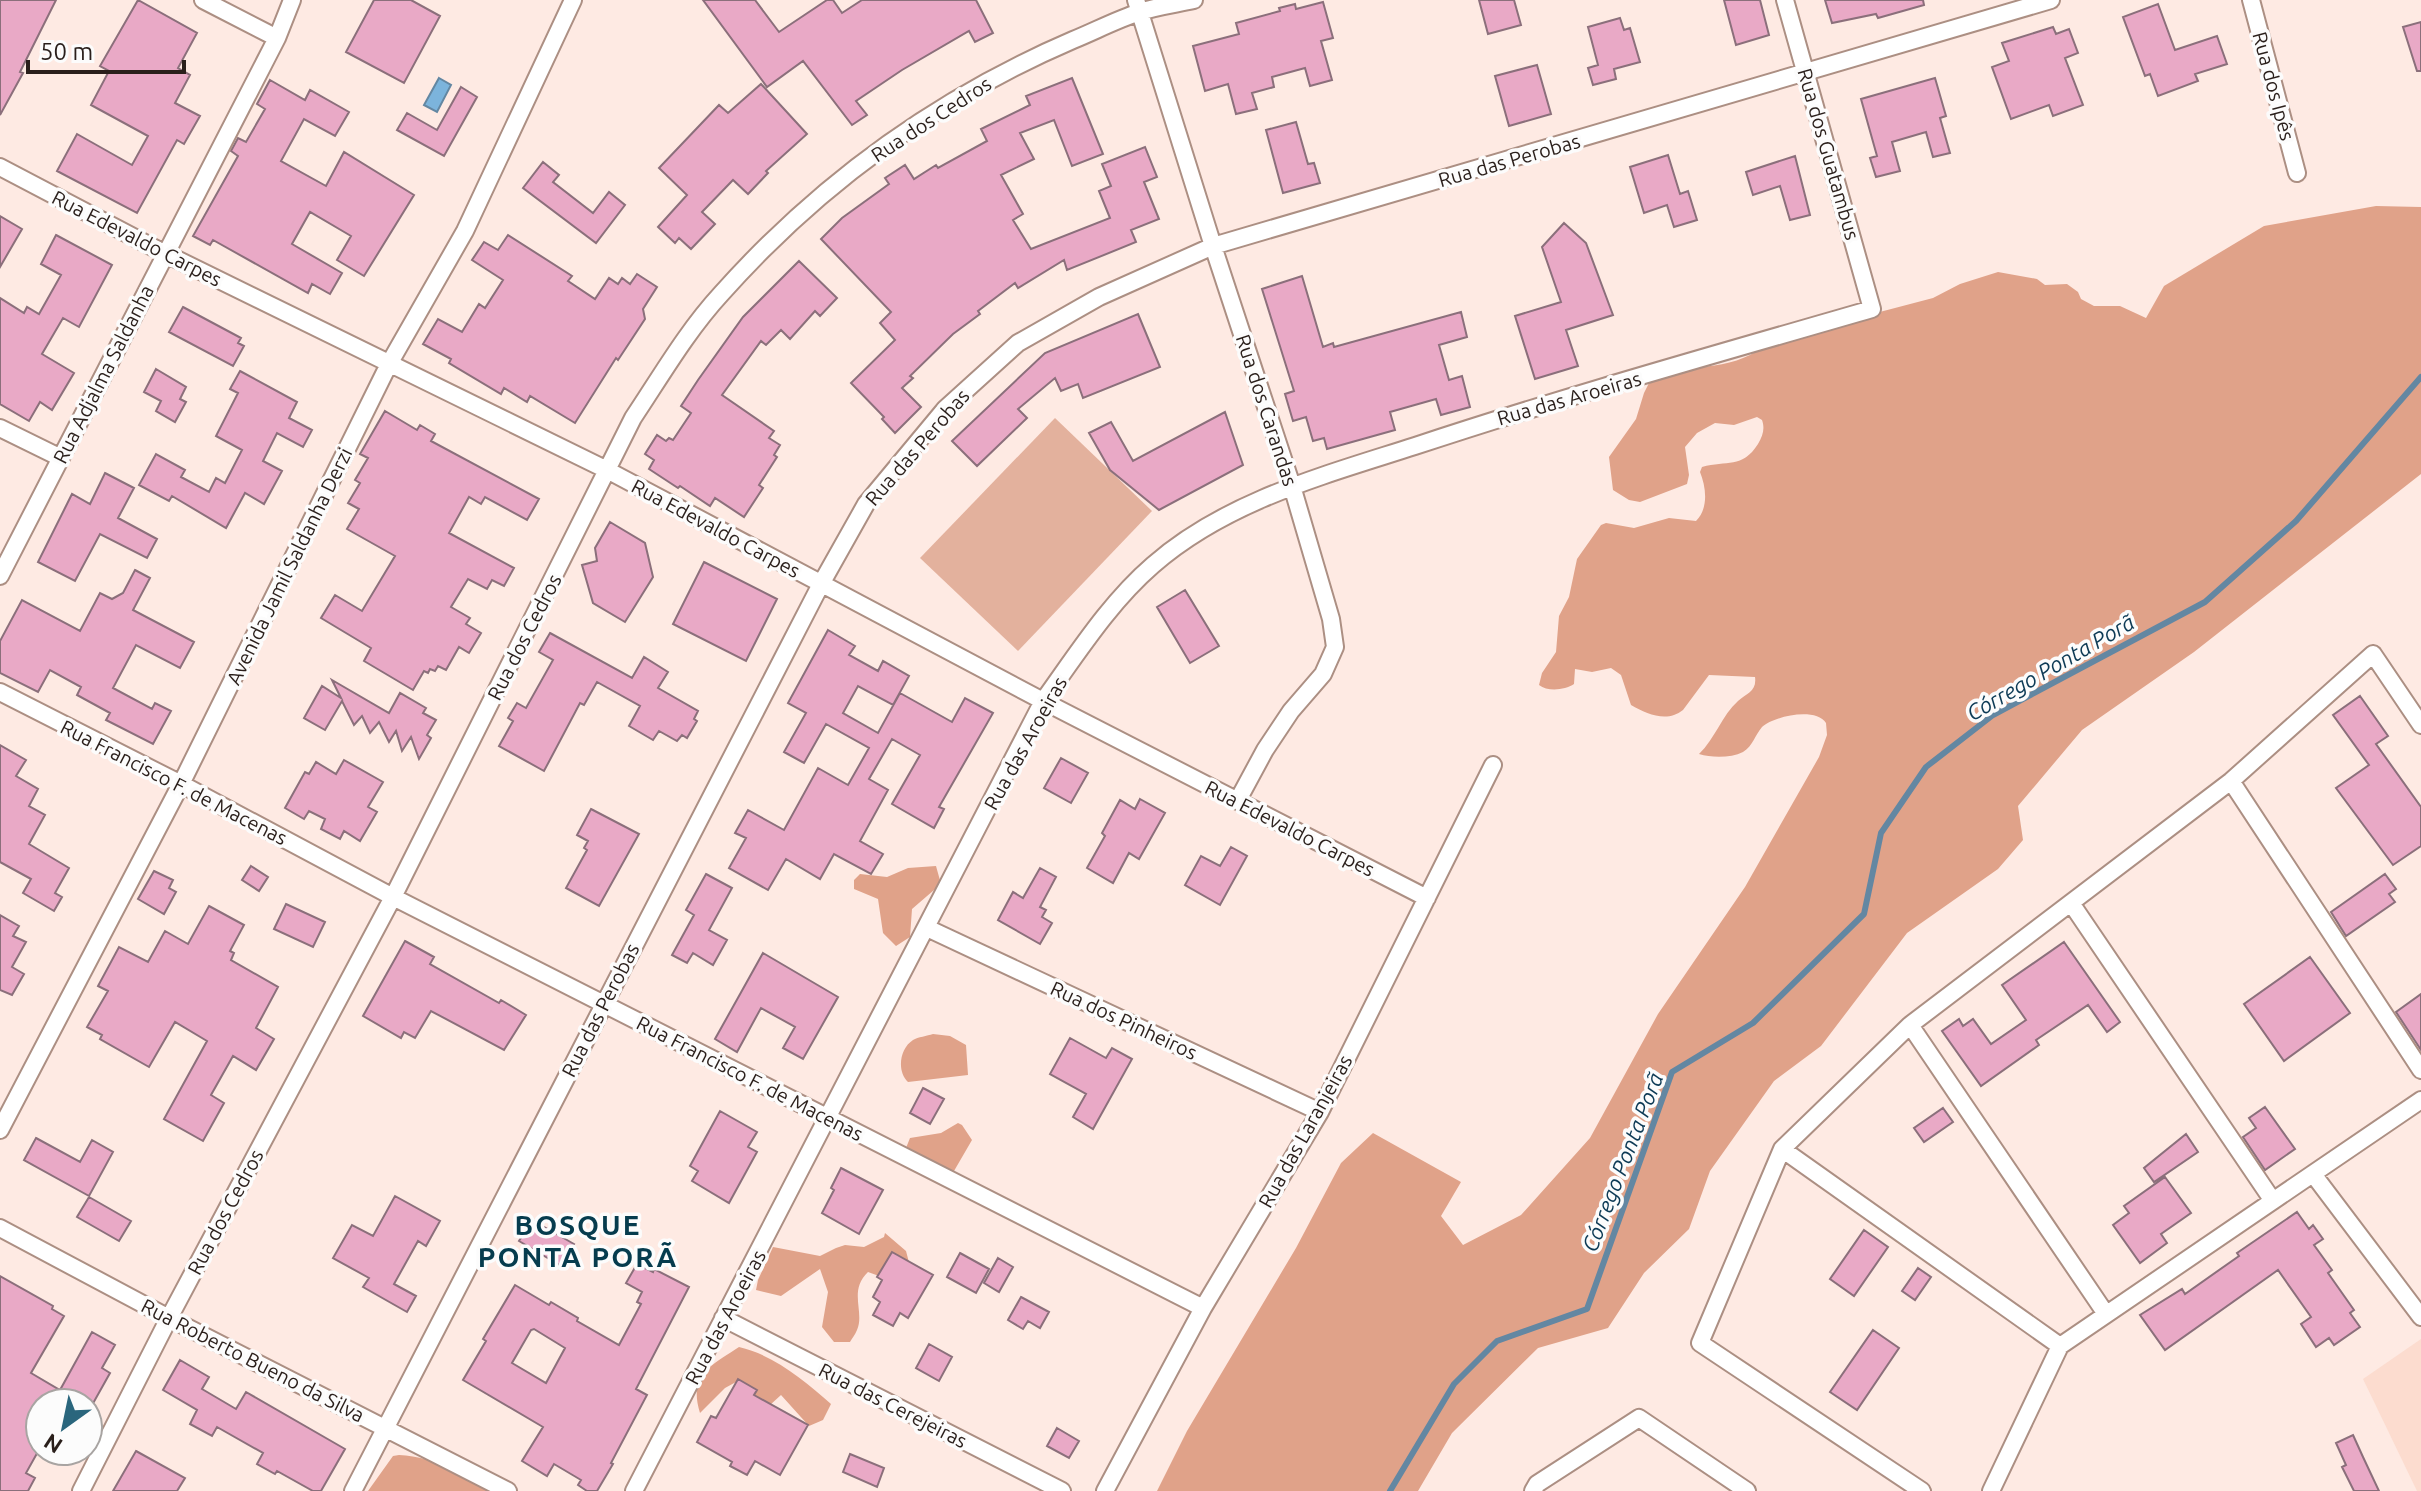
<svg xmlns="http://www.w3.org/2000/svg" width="2421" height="1491" viewBox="0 0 2421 1491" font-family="Ubuntu,sans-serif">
<rect width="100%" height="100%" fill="#feeae3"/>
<path fill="#fcdccf" d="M2421,1339v152h-4l-54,-112z"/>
<path fill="#e3b19d" d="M1055,418l97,93 -134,140 -98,-93z"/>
<path fill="#e0a289" d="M2376,206l45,1v267l-227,178 -112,78 -64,76 5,34 -25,29 -91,64 -86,113 -47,35 -64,90 -21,58 -45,44 -36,55 -70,20 -86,85 -34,58h-261l30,-60 109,-183 45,-85 32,-30 88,49 -20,34 22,29 58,-30 69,-77 68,-124 87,-127 74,-130 8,-22 -1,-12c-10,-16 -52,-7 -64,4 -7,8 -9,19 -19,25 -12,6 -31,6 -44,2 16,-15 23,-39 39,-53 9,-8 19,-10 17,-24l-46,-2 -26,35c-16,13 -36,4 -52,-5l-10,-30 -10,-7 -19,4 -17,-3 -1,15c-9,6 -26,8 -35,1l3,-12 14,-21 3,-36 10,-19 8,-38 24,-34 5,-2 28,5 35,-10 27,3c13,-13 10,-34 4,-49l2,-5c25,-7 40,2 56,-23 5,-9 7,-15 4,-24l-5,-3 -23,8 -19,-2 -18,10 -12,14 4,28 -2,9 -47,18 -11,-2 -16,-10 -4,-33 27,-38 8,-26 9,-18c39,-11 86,-3 116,-34l164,-43 27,-14 38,-12 39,7 8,6 22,-1 11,8 3,7 13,7h26l26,12 18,-32 100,-60z
M936,866l5,18 -29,25 -2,28 -14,9 -13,-13 -5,-34 -24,-10v-9l6,-6 27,3 21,-9z
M933,1034l17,2 16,9 2,30 -60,7c-11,-10 -9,-33 5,-42 5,-3 14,-4 20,-6z
M958,1123l4,2 10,15 -18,31 -42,-3 -8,-15 6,-15 31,-5z
M885,1233l21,18 5,19 -10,14 -33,-12c-20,19 -3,40 -11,58 -2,5 -5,8 -7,12h-16l-12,-15 6,-35 -8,-23 -39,27 -25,-6 2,-10 15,-33 47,9 16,-8 9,-3 19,2 20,-10z
M739,1347c35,8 66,34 92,57l-8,16 -14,6 -28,-31 -31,28 -8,-35 -6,-6 -11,6 -25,25c-12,-39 11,-47 39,-66z
M399,1455c37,2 70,21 104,36h-135l25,-35z"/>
<path fill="#7cb4dc" stroke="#6387a2" stroke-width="2" d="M439,78l12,7 -14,27 -13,-7z"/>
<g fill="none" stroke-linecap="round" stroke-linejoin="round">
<path stroke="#6387a2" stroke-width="6" d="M1390,1491l64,-107 43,-43 90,-32 85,-237 81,-49 111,-109 17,-81 45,-66 67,-52 212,-113 91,-81 125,-144"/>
</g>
<path fill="#e9a9c6" stroke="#8b6f7b" stroke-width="2" fill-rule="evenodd" d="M0,0h56l-36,72 3,1 -23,42z
M138,0l59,33 -19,35 12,7 -15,28 25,13 -16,28 -7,-4 -40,73 -80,-42 20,-37 55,31 16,-29 -57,-31 18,-34 -9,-5z
M374,0h37l29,16 -36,67 -58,-31z
M703,0h52l24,32 48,-32h6l9,13 20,-13h114l17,33 -18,9 -6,-11 -67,39 -46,31 11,14 -15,10 -49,-64 -36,26z
M1479,0h35l7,25 -33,9z
M1724,0h36l9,35 -33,10z
M1825,0h98l1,5 -46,13 -2,-4 -44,9z
M1323,2l10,36 -12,3 11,39 -22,6 -5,-18 -33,9 2,10 -22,6 5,16 -21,5 -8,-30 -23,7 -12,-45 46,-12 -3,-11 44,-12 -1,-3 16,-4 1,5z
M2158,4l17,46 42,-14 10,28 -32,10 3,7 -40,15 -8,-22 -5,2 -22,-59z
M1620,18l4,12 6,-2 10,34 -26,7 2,10 -23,6 -5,-17 10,-3 -10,-38z
M2421,22v49h-4l-14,-44z
M2053,27l3,7 13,-5 9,24 -13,5 18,47 -30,11 -4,-11 -38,14 -19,-52 17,-6 -7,-18z
M1537,65l14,49 -42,12 -14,-50z
M1072,78l31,76 -31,12 -18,-46 -34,13 14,26 -33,16 22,39 -10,6 18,29 79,-31 -11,-27 12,-5 -9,-22 43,-17 12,30 -13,5 15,37 -28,11 5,12 -69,28 -3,-10 -46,28 -3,-5 -37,28 2,3 -27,20 -43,42 3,2 -11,10 19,19 -26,26 -13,-14 2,-2 -33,-34 44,-43 -15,-17 11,-11 -70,-73 21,-21 47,-34 -4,-6 20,-13 9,14 22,-14 2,3 49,-27 -6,-12 49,-24 -4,-9z
M1935,78l11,38 -6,2 10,35 -17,4 -7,-25 -34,10 8,29 -24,6 -6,-19 7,-2 -16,-57z
M270,80l35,20 5,-10 39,22 -14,24 -31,-17 -23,42 45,25 18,-34 70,43 -50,81 -27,-16 14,-24 -41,-24 -18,32 50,29 -12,21 -18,-10 -4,9 -95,-53 -3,5 -17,-9 45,-80 -7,-5 7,-13 8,4 19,-33 -8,-5z
M761,84l46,50 -41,37 2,2 -20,21 -15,-14 -31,32 13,12 -24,25 -12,-11 -4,5 -17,-16 29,-32 -28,-27 60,-63 9,8z
M461,87l16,10 -33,59 -47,-26 10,-17 30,17z
M1296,122l12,42 6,-1 6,20 -37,10 -17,-63z
M1668,155l12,39 8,-3 9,29 -23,7 -7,-22 -23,8 -14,-46z
M1795,156l15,59 -20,5 -10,-34 -27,9 -7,-23z
M543,162l16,13 -6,7 40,31 16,-21 16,13 -29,38 -73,-55z
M0,216l22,13 -22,38z
M1564,223l22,20 27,72 -47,15 12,36 -43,13 -20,-63 46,-14 -19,-55z
M56,235l56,30 -33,62 -16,-9 -21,36 32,19 -22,37 -12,-8 -11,19 -29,-17v-106l24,15 3,-6 12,7 22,-39 -20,-11z
M508,235l64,41 -4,5 27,18 14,-21 9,6 4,-6 8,6 7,-10 20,13 -14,22 2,10 -27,41 -2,-2 -41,65 -45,-27 -3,6 -23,-14 -3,6 -52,-31 2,-4 -28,-15 15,-25 24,13 17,-28 6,4 18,-28 -31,-20 12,-18 14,8z
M799,261l38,37 -17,18 -5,-5 -25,28 -9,-9 -15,15 -5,-4 -39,54 52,36 -5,7 11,7 -6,10 3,2 -18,28 4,3 -19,29 -29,-19 -5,8 -30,-20 -2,2 -29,-19 5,-9 -9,-6 12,-19 9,6 3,-3 4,2 18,-27 -10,-7 17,-26 45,-63z
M1302,276l21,71 10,-4 1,4 127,-35 6,25 -28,8 10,35 13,-4 8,31 -29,8 -5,-16 -46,13 5,18 -68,19 -3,-11 -11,3 -7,-24 -13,4 -8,-27 9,-3 -32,-102z
M183,307l58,31 -3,5 6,3 -11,20 -64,-34z
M1138,314l22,53 -77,31 -5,-14 -17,7 -6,-13 -37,31 9,9 -50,48 -25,-25 93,-88z
M156,369l30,18 -6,12 6,3 -11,20 -19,-11 5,-10 -17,-9z
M240,371l57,31 -8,16 23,12 -9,17 -26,-14 -14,28 19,10 -18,33 -19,-11 -19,35 -54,-32 -3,5 -30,-16 17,-31 29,16 -4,7 28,15 7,-14 9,5 17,-33 -26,-14 22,-43 -8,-4z
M385,411l32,19 3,-5 15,9 -4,7 108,58 -12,21 -42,-23 -4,7 -12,-7 -20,36 65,35 -10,18 -12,-6 -5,9 -19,-10 -17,28 19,11 -4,6 15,9 -12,20 -10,-6 -13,23 -8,-4 -3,5 -5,-2 -2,4 -4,-2 -11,19 -49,-29 7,-13 -50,-30 14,-23 27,16 33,-55 -48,-27 12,-20 -11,-6 12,-20 -5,-3 13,-22 -8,-4z
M1225,412l18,53 -84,45 -49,-40 -21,-37 22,-11 22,39z
M105,473l29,15 -16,30 39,21 -10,19 -47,-24 -25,47 -37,-19 34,-68 18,10z
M610,522l35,21 8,34 -28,45 -32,-19 -11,-38 15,-4 -2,-13z
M704,562l73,37 -31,62 -73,-37z
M135,570l15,8 -17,32 61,32 -14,26 -44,-23 -23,43 39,21 3,-6 16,8 -18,33 -47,-24 4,-7 -33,-18 4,-8 -31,-17 -12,22 -38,-19v-32l22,-41 58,31 20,-38 12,6 11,-6z
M1185,590l34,56 -29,17 -33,-56z
M828,630l27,16 -6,9 29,16 5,-10 26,15 -16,29 -35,-19 -15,27 35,20 22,-40 52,29 13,-24 28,15 -54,94 5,2 -10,19 -42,-24 28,-49 -28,-16 -23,40 19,11 -28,51 23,13 -12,20 -37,-20 -14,25 -34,-20 -18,31 -39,-22 17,-30 -11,-5 13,-23 36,20 34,-62 30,17 21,-37 -43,-24 -22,39 -20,-11 22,-39 -18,-10z
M550,633l82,45 12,-21 24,15 -10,16 40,23 -4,8 3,2 -10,17 -5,-3 -5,6 -18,-10 -6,9 -24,-14 11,-20 -43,-24 -13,23 -4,-2 -36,68 -45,-25 14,-25 -5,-3 9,-15 9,5 27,-48 -14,-8z
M332,680l57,33 11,-20 26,15 -3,5 13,7 -9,15 4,3 -12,21 -8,-22 -9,14 -6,-20 -7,11 -10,-20 -9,11 -8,-17 -8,9 -12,-24 -17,29 -21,-12 18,-32 19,12z
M2360,696l28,40 -12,8 45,63v39l-28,19 -57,-77 33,-23 -36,-50z
M0,745l26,15 -10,16 22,13 -9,17 16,9 -16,29 40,24 -14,25 7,4 -8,14 -31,-18 8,-14 -31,-17z
M1061,758l27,15 -17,30 -27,-15z
M344,760l39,22 -15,25 9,5 -17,29 -16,-10 -4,8 -19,-10 4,-10 -16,-8 -5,8 -19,-11 20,-36 4,2 7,-12 20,12z
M1140,799l25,14 -26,46 -10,-6 -16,30 -26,-15 18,-32 -3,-3 18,-33 15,9z
M591,809l48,25 -40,72 -33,-18 21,-38 -3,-2 4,-7 -11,-6z
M1231,847l16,9 -27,49 -35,-20 16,-29 19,10z
M251,866l17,11 -9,14 -17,-11z
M1040,868l16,9 -16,30 6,3 -4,7 10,6 -12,21 -42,-24 15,-28 10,6z
M154,871l19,9 -4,8 7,4 -12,22 -26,-15z
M706,874l26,14 -23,42 18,10 -14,25 -20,-12 -6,10 -15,-8 22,-40 -8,-5z
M2385,874l11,15 -7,5 6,8 -49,34 -15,-24z
M286,904l39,18 -12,25 -39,-18z
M209,906l35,19 -14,26 4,2 -3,7 47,27 -22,41 18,11 -18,31 -23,-14 -22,39 13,8 -21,38 -39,-22 43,-78 -32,-19 -26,45 -49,-28 2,-4 -15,-8 21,-36 -10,-5 21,-39 29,15 17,-31 23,13z
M0,915l19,11 -6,10 13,6 -14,25 12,7 -12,21 -12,-5z
M405,941l29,16 -4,7 69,39 2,-3 25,15 -22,35 -73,-39 -16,27 -11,-6 -3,6 -38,-22z
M2064,942l56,80 -13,10 -19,-27 -52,35 3,5 -58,41 -39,-55 17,-12 4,7 10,-7 18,25 35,-24 -24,-35z
M763,953l75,44 -35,62 -20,-11 12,-21 -34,-19 -24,44 -22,-13z
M2310,957l40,56 -66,48 -40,-57z
M2421,994v56l-25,-38z
M1070,1038l36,20 6,-10 20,11 -39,70 -20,-12 13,-23 -36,-20z
M923,1088l21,11 -14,25 -20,-11z
M2265,1107l30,42 -30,21 -22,-33 13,-9 -7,-10z
M1943,1108l10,14 -29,20 -10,-14z
M720,1111l37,21 -9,15 9,5 -28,51 -37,-22 6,-10 -8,-5z
M2186,1134l12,18 -44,30 -10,-14z
M36,1138l44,24 12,-22 21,12 -24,44 -65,-36z
M841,1168l42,22 -24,44 -37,-21 12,-23 -3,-2z
M2165,1177l26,36 -30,21 6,9 -27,20 -27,-38 16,-12 -5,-7z
M395,1196l45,25 -14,25 -8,-5 -24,43 22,12 -9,16 -44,-25 6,-9 -36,-20 19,-33 21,11z
M89,1197l42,24 -12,20 -42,-24z
M2297,1212l12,17 4,-4 10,14 -9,6 18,25 -4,3 26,37 -4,3 10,14 -26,18 -5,-7 -13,9 -15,-23 10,-7 -33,-47 -113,80 -25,-35 42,-26 3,5 54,-38 -2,-3z
M532,1220l42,24 -13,22 -42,-25z
M1864,1230l24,17 -34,49 -24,-17z
M892,1252l41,23 -25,43 -8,-5 -7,13 -20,-11 7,-13 -7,-5 9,-17 -5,-3z
M960,1253l29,16 -13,24 -29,-16z
M998,1258l15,9 -14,25 -15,-9z
M637,1264l16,8 1,-3 35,18 -53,102 11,6 -36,68 2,1 -16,27h-10l-9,-6 3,-5 -27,-16 -7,12 -25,-15 21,-34 -80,-47 23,-39 -3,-2 32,-54 34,20 2,-3 27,16 -1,3 42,24 22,-41 -4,-2 5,-10 -16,-9zM534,1329l31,19 -19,35 -34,-20 19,-33z
M1918,1268l13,9 -16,23 -13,-9z
M0,1276l53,30 -1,3 12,7 -33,57 29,17 32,-58 23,13 -13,23 8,5 -19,34 -3,-4h-48v45l-14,25 9,5 -7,13h-28z
M1021,1297l28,15 -9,16 -12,-7 -5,8 -15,-9z
M1873,1330l26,18 -42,62 -27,-18z
M929,1344l23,13 -13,24 -23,-13z
M180,1360l29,17 -7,12 34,20 10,-17 99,57 -24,42h-8l-36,-20 -2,3 -18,-10 6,-11 -46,-26 -5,9 -22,-12 7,-14 -34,-20z
M738,1379l19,11 -3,5 54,30 -28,50 -25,-14 -8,14 -17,-9 2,-4 -35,-20 14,-26 5,2z
M1057,1428l22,13 -10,17 -22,-12z
M2353,1435l10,22 16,34h-25l-12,-24 4,-2 -10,-22z
M136,1451l49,27 -8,13h-64z
M850,1454l34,14 -7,19 -34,-15z"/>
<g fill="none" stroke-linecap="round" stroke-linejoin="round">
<g stroke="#ac8f83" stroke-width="20">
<path id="minor" d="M203,0l74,38
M1136,0l77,246 79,240 39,133 4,28 -12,27 -32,37 -26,39 -27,50
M2251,0l46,173
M0,167l164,86 443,217 436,231 384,197
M0,428l61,30
M0,576l277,-538 15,-38
M0,692l181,92 212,113 810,411
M2231,781l190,289
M2071,903l202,298
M927,928l393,184
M1910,1025l196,289
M0,1130l181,-346 208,-420 76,-133 108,-231
M1782,1149l278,197
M2313,1174l108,143
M0,1228l169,90 339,173
M723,1318l339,173
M81,1491l88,-173 224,-421 240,-479c28,-42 54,-87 88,-124 98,-110 217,-196 352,-254 22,-9 45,-21 67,-28 18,-6 36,-8 54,-12
M353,1491l468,-907 45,-80 79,-95 73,-66 81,-46 114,-51 838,-246
M634,1491l409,-790c34,-47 66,-98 110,-136 73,-64 172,-90 262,-119 151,-50 305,-93 457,-137l-87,-309
M1105,1491l98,-183 117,-196 173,-347
M1533,1491l4,-7 102,-66 108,73
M1922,1491l-222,-148 82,-194 128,-124 321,-244 142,-127 48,71
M1991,1491l69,-145 361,-246"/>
</g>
<use href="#minor" stroke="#fff" stroke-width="16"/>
</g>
<g text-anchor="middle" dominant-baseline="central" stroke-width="7" stroke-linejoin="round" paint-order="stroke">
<g font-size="20" fill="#2a1f1b" stroke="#fcfcfc">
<text transform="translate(2274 86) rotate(75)">Rua dos Ipês</text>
<text transform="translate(931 119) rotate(-33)">Rua dos Cedros</text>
<text transform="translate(1829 154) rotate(74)">Rua dos Guatambus</text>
<text transform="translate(1509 160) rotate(-16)">Rua das Perobas</text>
<text transform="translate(137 238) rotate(27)">Rua Edevaldo Carpes</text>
<text transform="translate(103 374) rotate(-63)">Rua Adjalma Saldanha</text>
<text transform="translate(1569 398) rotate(-16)">Rua das Aroeiras</text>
<text transform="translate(1267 410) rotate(72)">Rua dos Carandas</text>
<text transform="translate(917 447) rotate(-49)">Rua das Perobas</text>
<text transform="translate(716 528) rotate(28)">Rua Edevaldo Carpes</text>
<text transform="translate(289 566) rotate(-64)">Avenida Jamil Saldanha Derzi</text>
<text transform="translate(524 637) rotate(-63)">Rua dos Cedros</text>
<text transform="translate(1025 743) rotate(-61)">Rua das Aroeiras</text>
<text transform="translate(174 782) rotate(27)">Rua Francisco F. de Macenas</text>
<text transform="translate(1290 828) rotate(27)">Rua Edevaldo Carpes</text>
<text transform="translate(600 1010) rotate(-63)">Rua das Perobas</text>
<text transform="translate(1124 1020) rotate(25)">Rua dos Pinheiros</text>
<text transform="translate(750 1078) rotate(27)">Rua Francisco F. de Macenas</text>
<text transform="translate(1305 1131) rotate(-61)">Rua das Laranjeiras</text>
<text transform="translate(225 1212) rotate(-62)">Rua dos Cedros</text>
<text transform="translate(725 1317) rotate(-62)">Rua das Aroeiras</text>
<text transform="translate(253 1360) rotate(27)">Rua Roberto Bueno da Silva</text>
<text transform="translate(893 1405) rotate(27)">Rua das Cerejeiras</text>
</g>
<g font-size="22" font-style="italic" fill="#0d3a55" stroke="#fcfcfc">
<text transform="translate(2050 667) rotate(-30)">Córrego Ponta Porã</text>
<text transform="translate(1622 1162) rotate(-69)">Córrego Ponta Porã</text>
</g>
<g font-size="28" font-weight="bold" letter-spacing="2" fill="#063c4e" stroke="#fcfcfc">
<text x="578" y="1224">BOSQUE<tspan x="578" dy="32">PONTA PORÃ</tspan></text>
</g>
</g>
<g transform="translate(64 1427) rotate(213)"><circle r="38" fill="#fcfcfc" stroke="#a8a4a2" stroke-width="2"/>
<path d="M0-6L14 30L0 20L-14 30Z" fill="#2a667d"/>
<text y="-12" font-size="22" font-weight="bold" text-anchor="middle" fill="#2a1f1b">N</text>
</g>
<path d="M28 60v12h156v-12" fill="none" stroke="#2a1f1b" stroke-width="4"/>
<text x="40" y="60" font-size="24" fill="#2a1f1b" stroke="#fcfcfc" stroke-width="6" paint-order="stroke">50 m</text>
</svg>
